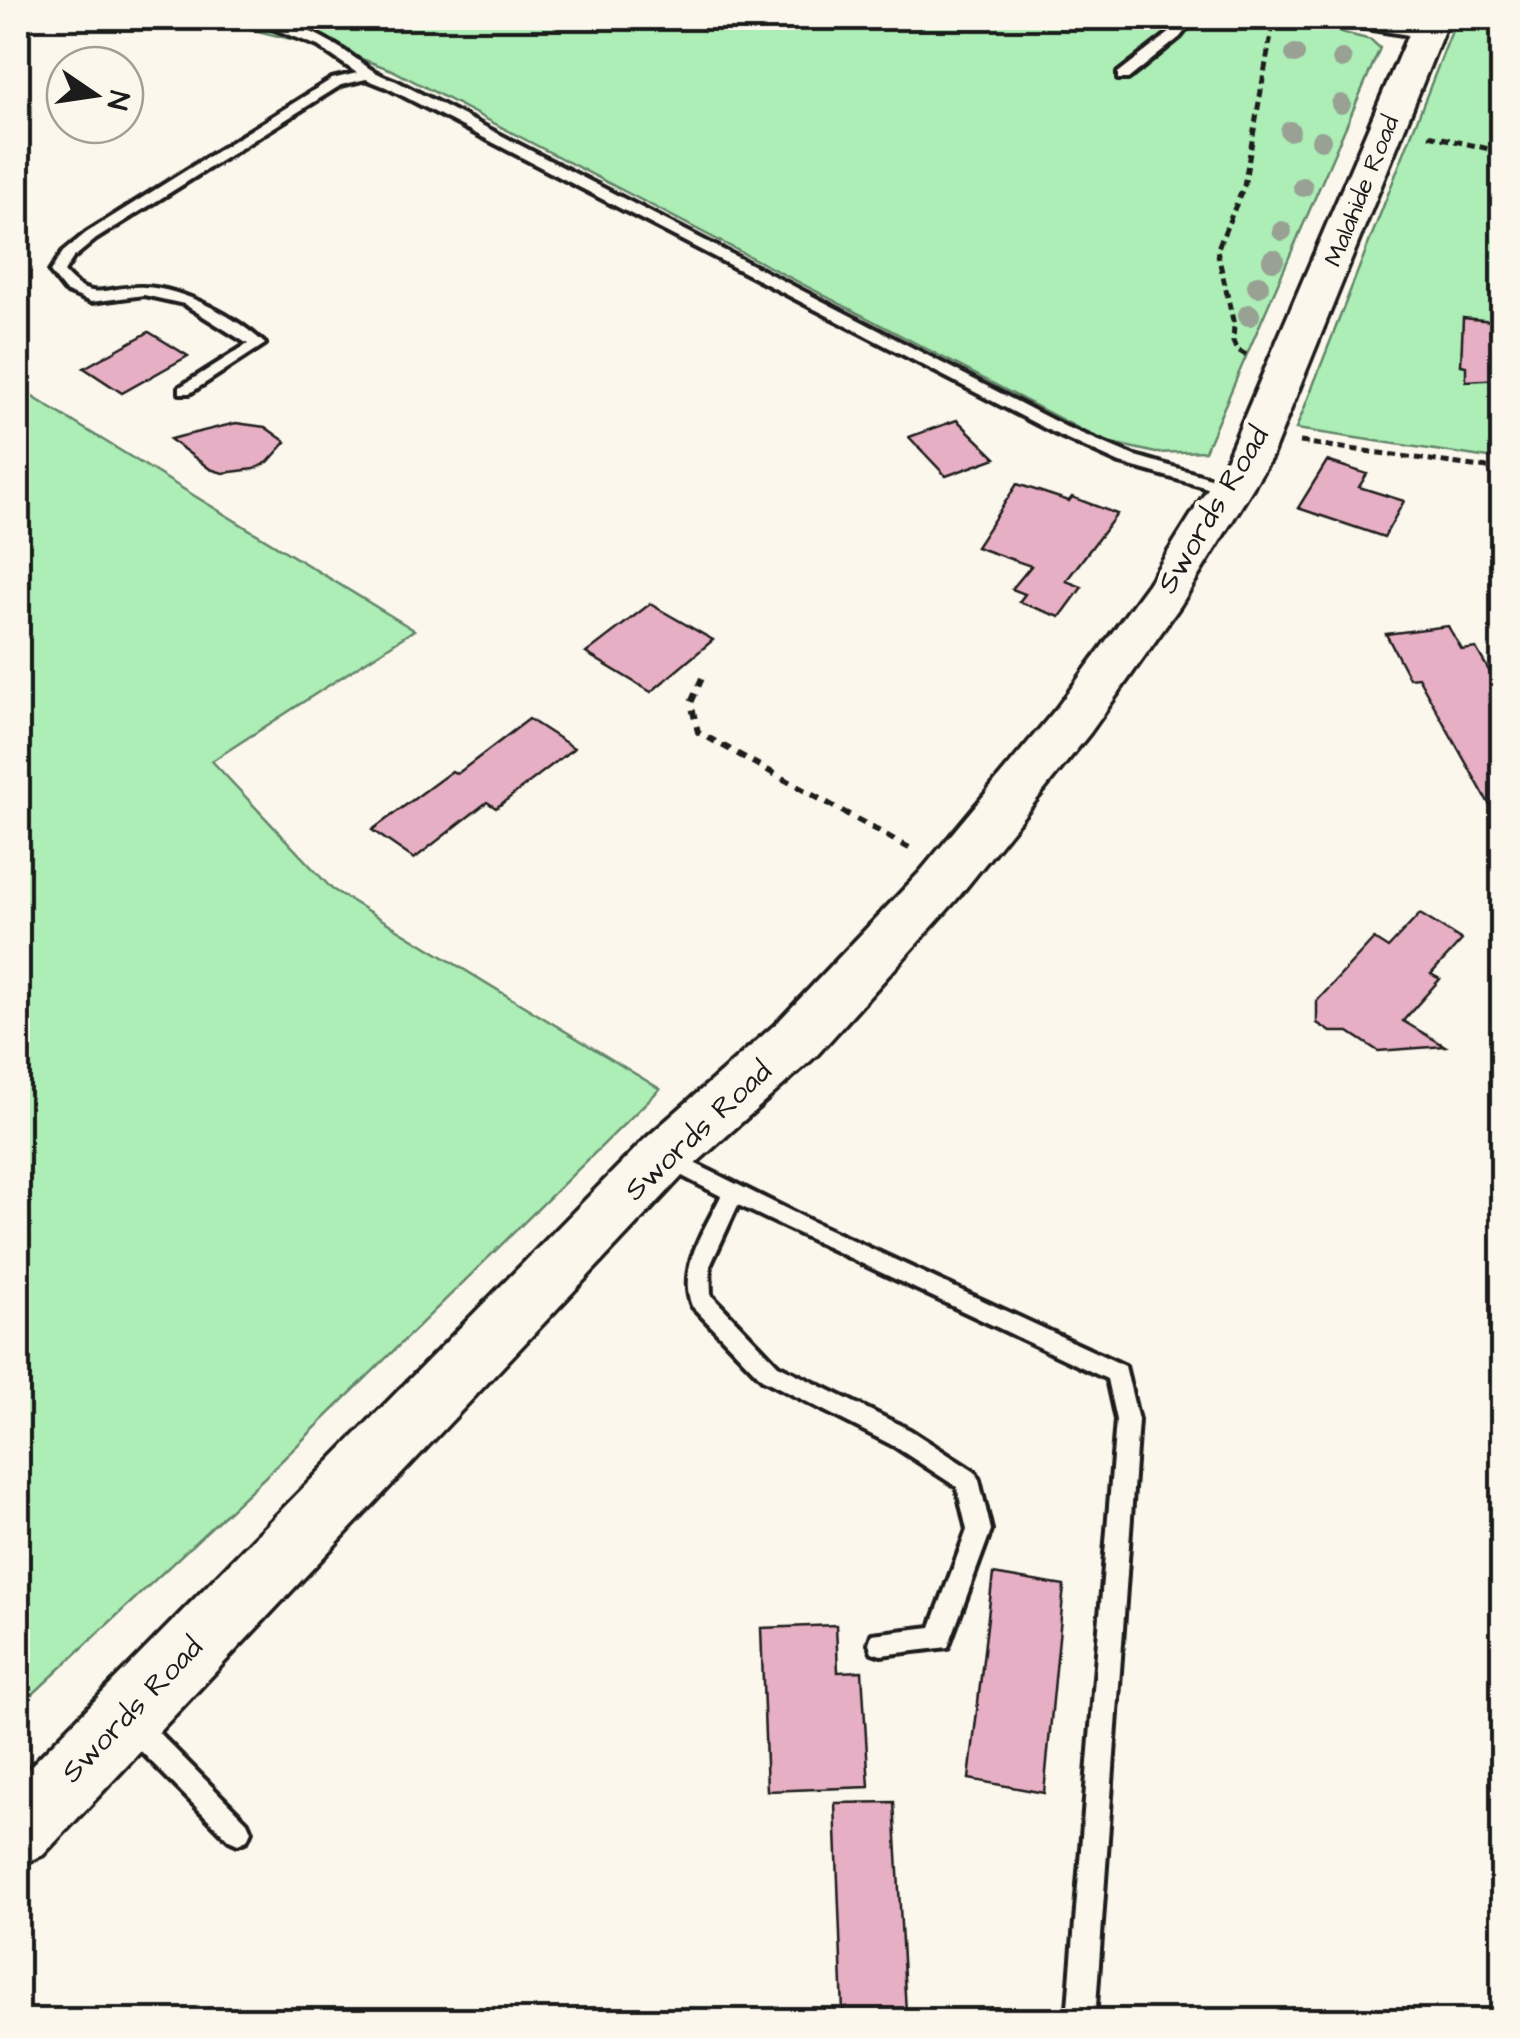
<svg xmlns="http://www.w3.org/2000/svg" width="1520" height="2038" viewBox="0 0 1520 2038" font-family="'Architects Daughter',sans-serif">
<rect width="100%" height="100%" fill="#fbf7ec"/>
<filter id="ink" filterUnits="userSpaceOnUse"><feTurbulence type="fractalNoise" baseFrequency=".01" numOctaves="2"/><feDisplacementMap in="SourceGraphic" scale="20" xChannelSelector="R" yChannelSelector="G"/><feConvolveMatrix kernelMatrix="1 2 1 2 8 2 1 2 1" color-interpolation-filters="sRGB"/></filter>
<g filter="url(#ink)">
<path fill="#aceeb6" stroke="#648569" stroke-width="2.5" d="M204,18h1081l86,22 9,8 -175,403 -49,2 -53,-12 -711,-371 -52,-19z
M1457,18h45v442l-206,-31z
M18,388l396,242 -202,131 120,128 328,200 -394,387 -248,232z"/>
<path fill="#e7afc3" stroke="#1c1c1c" stroke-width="2.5" d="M1463,318l39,4v57l-36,2v-15l-5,-1z
M149,332l39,24 -66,37 -38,-25z
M957,420l39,38 -50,18 -37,-39z
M236,423l29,4 21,15 -18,20 -14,7 -31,4 -13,-4 -40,-30z
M1327,461l40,13 -8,13 45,14 -20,36 -86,-29z
M1017,484l52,17 3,-4 45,17 -51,67 16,6 -22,30 -41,-15 6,-8 -13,-5 19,-23 -55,-19z
M650,604l63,36 -62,52 -65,-39z
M1448,626l14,24 14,-2 26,45v134l-84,-150 -9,1 -23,-44z
M529,719l45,29 -78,60 -9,-6 -73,57 -42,-29 80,-59 5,3z
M1420,914l42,26 -31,34 9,5 -37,42 42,25 -67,5 -29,-19h-18l-14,-9v-22l57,-62 14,9z
M993,1574l71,12 -20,207 -75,-14z
M836,1625l2,47 24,-1 7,116 -102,4 -6,-163z
M894,1802l12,210 -63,1 -8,-210z"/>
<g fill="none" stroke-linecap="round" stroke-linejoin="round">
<g stroke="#1c1c1c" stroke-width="8">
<path id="lane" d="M247,18c35,-2 73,16 102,36 16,11 27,21 47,27l670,346 66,28 106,31 2,4 -8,5 -112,-32 -66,-30 -668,-346 -20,-8 -25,6 -245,154 -23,19 -9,14c29,34 44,13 80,15 39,1 94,31 121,57l-75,49h-10v-6l68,-43 -64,-40 -40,-9 -53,7 -26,-11 -15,-19 13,-20 23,-19 246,-154 25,-6 -39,-27z
M1183,18h12l-15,19 -52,42h-10v-6l54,-42z
M668,1150l145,72 312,144 13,54 -43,600h-28l49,-600 -9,-41 -369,-174 -28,61 1,29 67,70 132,65 65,42 4,8 12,50 -43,117 -67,8 -9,-3 -3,-9 3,-9 59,-7 36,-97 -10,-43 -63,-41 -132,-67 -70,-73c-15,-37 13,-77 29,-110l-60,-31 -4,-6 4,-6z
M130,1709l9,4 108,109 4,9 -4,9 -9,4 -9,-4 -108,-109 -4,-9 4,-9z"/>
</g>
<g stroke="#1c1c1c" stroke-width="8">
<path id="street" d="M1341,18h59l36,6 4,6 -13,8 -73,-12z"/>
</g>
<g stroke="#1c1c1c" stroke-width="7">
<path id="secondary" d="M1415,18h34l-178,440 -91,148 -90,127 -134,167 -139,155 -133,119 -641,681 -25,11v-87l626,-639 133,-117 143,-151 136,-163 92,-125 79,-126z"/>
</g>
<path stroke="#1c1c1c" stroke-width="5" stroke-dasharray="8 5" stroke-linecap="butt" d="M1429,135l73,17
M1246,355l-10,-6 -3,-8 1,-16 -17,-75 27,-64 30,-168
M1300,442l202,28"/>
<path stroke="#1c1c1c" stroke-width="6" stroke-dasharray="9 8" stroke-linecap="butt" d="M702,678l-11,25 7,29 213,117"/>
<use href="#lane" fill="#fbf7ec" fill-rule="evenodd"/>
<use href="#street" fill="#fbf7ec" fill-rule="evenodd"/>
<use href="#secondary" fill="#fbf7ec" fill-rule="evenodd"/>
</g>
<g fill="#98a193">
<circle cx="1295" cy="54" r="10"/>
<circle cx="1342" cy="59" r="10"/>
<circle cx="1341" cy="104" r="10"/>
<circle cx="1290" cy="131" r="10"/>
<circle cx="1321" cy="140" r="10"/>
<circle cx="1303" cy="187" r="10"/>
<circle cx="1282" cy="231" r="10"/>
<circle cx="1273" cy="260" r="11"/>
<circle cx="1258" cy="286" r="11"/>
<circle cx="1249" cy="315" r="11"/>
</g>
</g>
<g text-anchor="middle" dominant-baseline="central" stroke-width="9" stroke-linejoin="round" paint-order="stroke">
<g font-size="25" fill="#1c1c1c" stroke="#fbf7ec">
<text transform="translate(1362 191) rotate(-68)">Malahide Road</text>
</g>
<g font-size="30" fill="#1c1c1c" stroke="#fbf7ec">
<text transform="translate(1213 510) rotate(-59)">Swords Road</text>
<text transform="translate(698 1131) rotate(-43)">Swords Road</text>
<text transform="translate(132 1710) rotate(-46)">Swords Road</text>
</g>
</g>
<rect width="1520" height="2038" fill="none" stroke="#fbf7ec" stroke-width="60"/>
<rect x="30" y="30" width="1460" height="1978" fill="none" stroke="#1c1c1c" stroke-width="4" filter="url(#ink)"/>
<g transform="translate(95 95) rotate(103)"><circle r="48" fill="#fbf7ec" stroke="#a29f99" stroke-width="2.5"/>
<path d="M0-8L18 38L0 25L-18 38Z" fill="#1c1c1c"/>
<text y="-15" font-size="28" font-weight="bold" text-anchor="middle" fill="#1c1c1c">N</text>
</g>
</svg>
